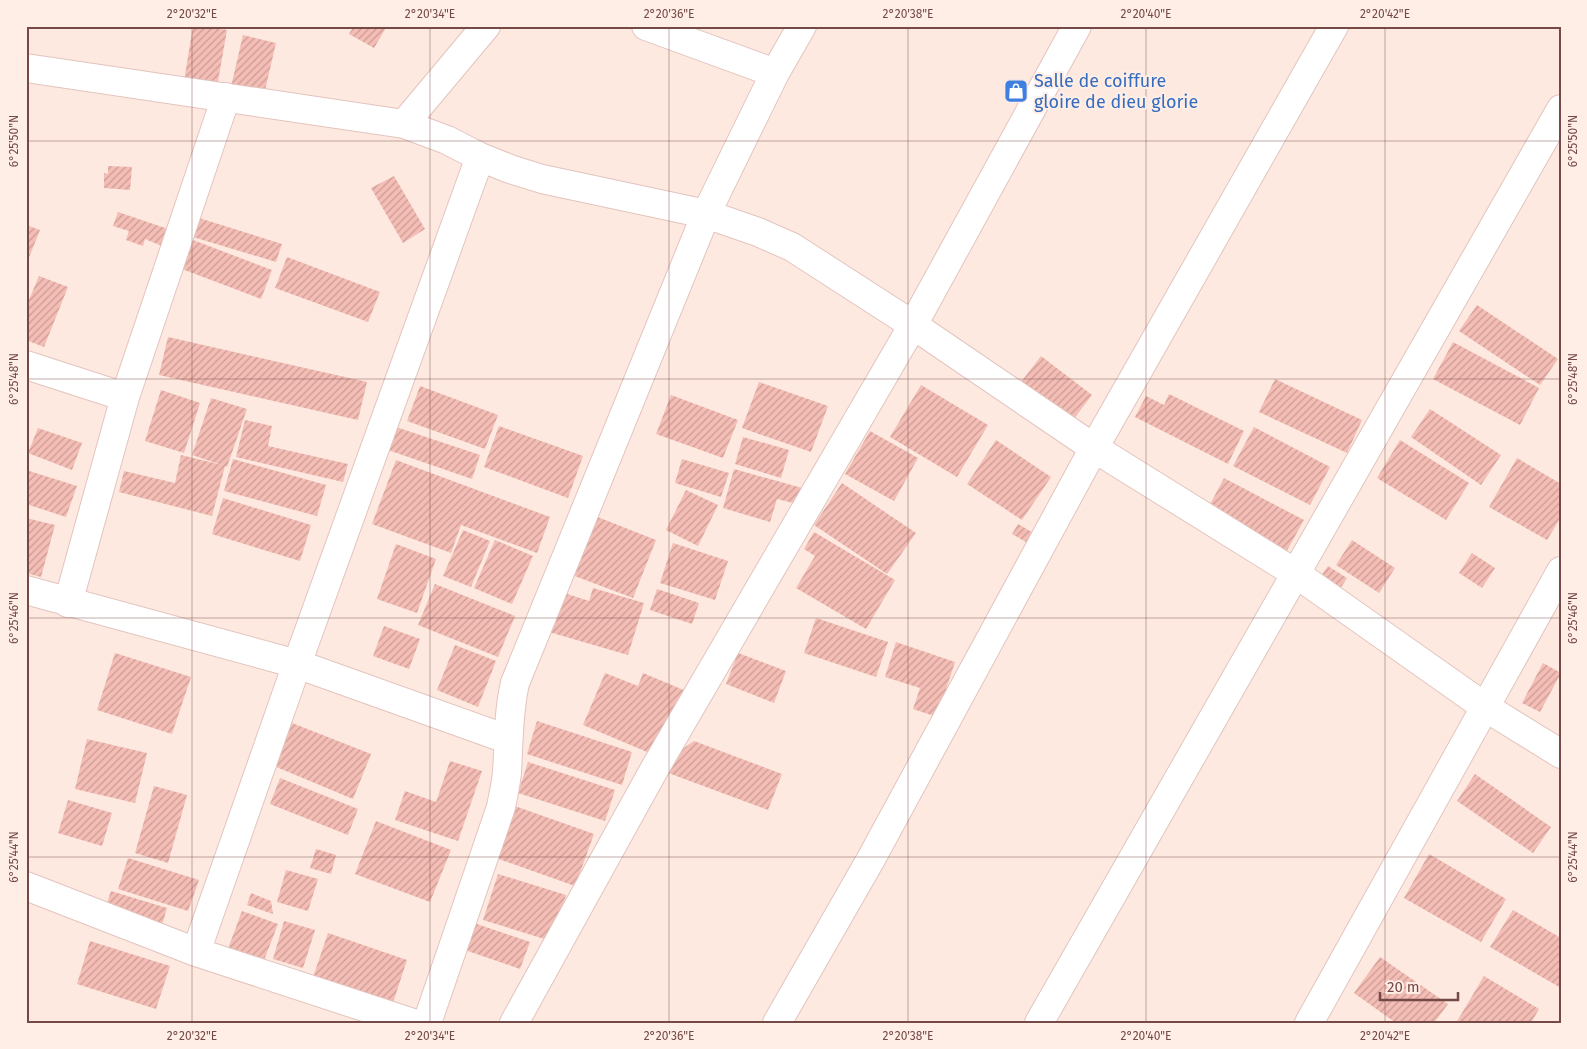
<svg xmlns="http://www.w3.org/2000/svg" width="1587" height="1049" viewBox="0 0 1587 1049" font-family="'Fira Sans',sans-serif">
<defs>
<pattern id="building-hatch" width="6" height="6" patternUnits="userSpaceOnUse" patternTransform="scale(1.25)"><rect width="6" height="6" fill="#f4bdb5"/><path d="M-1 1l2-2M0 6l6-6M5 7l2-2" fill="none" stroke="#ca9c95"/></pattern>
</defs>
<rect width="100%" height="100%" fill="#fde9df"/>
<path fill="url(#building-hatch)" d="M193,26l34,4 -10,57 -33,-6z
M354,26h33l-13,22 -25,-14z
M243,35l33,8 -13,56 -33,-8z
M108,166l24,1 -2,23 -26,-2v-15l4,1z
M394,176l31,53 -22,14 -32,-55z
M118,212l50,17 -6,17 -17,-7 -2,7 -17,-6 3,-9 -16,-5z
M199,218l83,26 -6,18 -83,-25z
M26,225l14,5 -14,35z
M193,240l79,30 -11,29 -79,-30z
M287,257l93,35 -12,30 -93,-34z
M39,276l29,11 -24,60 -18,-7v-33z
M1477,305l81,54 -18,26 -81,-54z
M168,337l199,45 -9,38 -199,-45z
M1453,342l86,46 -19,37 -87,-46z
M1041,356l51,39 -23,30 -51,-39z
M1275,379l87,41 -15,33 -88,-41z
M759,382l69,24 -17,46 -69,-24z
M921,385l67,40 -31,52 -67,-40z
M420,386l78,29 -13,34 -78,-28z
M161,390l39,13 -16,50 -39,-12z
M1169,394l75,37 -16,33 -93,-47 11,-21 18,9z
M671,395l67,25 -15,38 -67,-24z
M211,398l36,11 -20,58 -2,-1 -13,50 -93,-24 5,-21 51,12 6,-28 41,10 -30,-10z
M1430,409l71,46 -20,30 -70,-48z
M245,420l27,6 -4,20 80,18 -5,18 -107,-25z
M499,426l84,30 -15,42 -84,-31z
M396,427l84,28 -8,24 -84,-29z
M1254,427l76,40 -20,38 -77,-39z
M38,428l44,15 -10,27 -44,-17z
M870,431l48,27 -24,43 -49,-27z
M743,437l46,13 -8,28 -46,-14z
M996,440l55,37 -29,43 -55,-36z
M1400,440l69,43 -23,37 -69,-42z
M1517,458l44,26v33l-14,23 -58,-33z
M233,459l93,26 -9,31 -93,-25z
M682,459l47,14 -8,24 -46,-14z
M396,460l154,57 -13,36 -76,-28 -10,28 -79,-29z
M734,469l68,19 -5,16 -20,-5 -7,23 -47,-14z
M26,470l51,16 -11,31 -40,-13z
M1224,478l80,42 -20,36 -79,-42z
M842,483l74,50 -29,41 -73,-49z
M686,490l32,15 -20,41 -32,-16z
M223,498l88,27 -11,36 -88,-27z
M595,516l61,24 -23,58 -61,-23z
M26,518l29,7 -14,52 -15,-4z
M1018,524l19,11 -6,10 -19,-11z
M463,530l27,11 -19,46 -28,-11z
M814,532l81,48 -29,49 -70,-41 19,-32 -11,-7z
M495,540l38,16 -21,48 -38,-16z
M1352,540l43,28 -16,25 -43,-28z
M673,543l55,18 -13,39 -55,-17z
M396,544l40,15 -19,54 -40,-14z
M1472,553l23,15 -13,20 -23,-15z
M1328,566l19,12 -9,14 -20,-12z
M435,584l80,32 -17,41 -80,-32z
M593,588l51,15 -16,52 -79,-23 12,-40 28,9z
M657,589l42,14 -7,21 -42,-14z
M816,618l72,24 -12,35 -72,-24z
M384,626l36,13 -11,30 -36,-13z
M896,642l59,20 -18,55 -24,-8 7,-21 -35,-11z
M455,645l41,16 -18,46 -41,-17z
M115,653l76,24 -19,57 -75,-24z
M738,653l48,18 -12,32 -48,-19z
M1543,663l18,10 -21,39 -18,-9z
M605,673l33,13 5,-13 43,18 -27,66 -76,-32z
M537,721l95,31 -10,33 -95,-31z
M292,723l79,31 -18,45 -79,-33z
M87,739l60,14 -12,50 -60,-14z
M694,741l88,33 -14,36 -113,-42z
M450,761l32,10 -24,70 -63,-21 10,-29 31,11z
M528,762l87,28 -10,31 -87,-28z
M1475,774l76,53 -18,26 -76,-52z
M280,778l78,31 -10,26 -78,-31z
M154,786l33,9 -19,68 -33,-10z
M68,800l44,13 -10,33 -44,-13z
M512,805l82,29 -19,52 -82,-29z
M376,821l75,29 -21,52 -75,-28z
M316,849l20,6 -5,19 -21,-6z
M1429,854l77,45 -25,43 -77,-44z
M128,858l71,22 -11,31 -70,-22z
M286,870l32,9 -10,32 -31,-9z
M498,874l68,21 -15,46 -68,-21z
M111,891l56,17 -7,24 -57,-17z
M251,893l20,8 2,13 -26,-9z
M1513,910l48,28v50l-71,-41z
M242,911l36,13 -17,44 -35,-14z
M284,921l31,9 -12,38 -30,-9z
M471,922l59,20 -10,27 -58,-20z
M328,933l79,27 -16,49 -80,-26z
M90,941l80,25 -14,43 -79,-25z
M1380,957l68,47 -14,19h-38l-42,-30z
M1484,976l55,33 -8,14h-75z"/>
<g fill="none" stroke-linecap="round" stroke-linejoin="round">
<g stroke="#e3c4be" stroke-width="30">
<path id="street" d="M646,26l129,47
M26,68l378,56 43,16 33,17 30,12 32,10 164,35 52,18 34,15 121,78 181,123 201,125 190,134 76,47
M404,124l82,-98
M26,365l99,32
M26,590l271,74 210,75
M68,603l57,-206 101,-300
M26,886l170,66 217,71
M196,952l101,-288 183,-507
M427,1023l74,-216c2,-11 5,-23 6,-35 2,-30 1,-59 8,-89l191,-469 69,-141 27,-47
M514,1023l141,-255 258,-443 164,-299
M777,1023l94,-164 223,-411 240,-422
M1039,1023l522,-914
M1309,1023l252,-452"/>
</g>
<use href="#street" stroke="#fff" stroke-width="28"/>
</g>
<path fill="none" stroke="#744946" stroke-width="1" stroke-opacity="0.45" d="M192,26v997M430,26v997M669,26v997M908,26v997M1146,26v997M1385,26v997M26,141h1535M26,379h1535M26,618h1535M26,857h1535"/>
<defs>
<g id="shop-square" transform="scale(1.25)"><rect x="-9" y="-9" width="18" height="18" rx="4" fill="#3f7fe0" stroke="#ffeee6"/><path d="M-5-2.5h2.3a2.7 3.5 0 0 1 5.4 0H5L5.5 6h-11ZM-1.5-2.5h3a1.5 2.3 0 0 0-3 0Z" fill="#fff"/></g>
</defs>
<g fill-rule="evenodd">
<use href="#shop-square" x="1016" y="91"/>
</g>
<g text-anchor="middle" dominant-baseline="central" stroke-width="4" stroke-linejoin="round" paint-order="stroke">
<g font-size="18" fill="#366cbe" stroke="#ffeee6" text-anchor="start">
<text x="1034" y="81">Salle de coiffure<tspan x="1034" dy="21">gloire de dieu glorie</tspan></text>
</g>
</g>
<rect width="1587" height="1049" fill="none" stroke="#ffeee6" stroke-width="55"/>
<path d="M1380 992v8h78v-8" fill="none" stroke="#744946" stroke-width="2.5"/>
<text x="1387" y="992" font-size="15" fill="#744946" stroke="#ffeee6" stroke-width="4" paint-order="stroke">20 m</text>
<rect x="28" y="28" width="1532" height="994" fill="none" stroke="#744946" stroke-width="2"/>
<g font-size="12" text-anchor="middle" fill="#744946">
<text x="192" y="18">2°20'32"E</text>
<text x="430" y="18">2°20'34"E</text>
<text x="669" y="18">2°20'36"E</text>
<text x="908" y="18">2°20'38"E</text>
<text x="1146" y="18">2°20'40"E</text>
<text x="1385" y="18">2°20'42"E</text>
<text transform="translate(14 141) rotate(-90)" y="4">6°25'50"N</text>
<text transform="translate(1573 141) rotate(-90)" y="4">6°25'50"N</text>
<text transform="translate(14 379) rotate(-90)" y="4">6°25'48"N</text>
<text transform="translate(1573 379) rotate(-90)" y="4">6°25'48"N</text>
<text transform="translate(14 618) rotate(-90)" y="4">6°25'46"N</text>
<text transform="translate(1573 618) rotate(-90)" y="4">6°25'46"N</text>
<text transform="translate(14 857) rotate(-90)" y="4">6°25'44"N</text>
<text transform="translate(1573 857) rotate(-90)" y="4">6°25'44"N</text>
<text x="192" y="1040">2°20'32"E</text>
<text x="430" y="1040">2°20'34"E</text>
<text x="669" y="1040">2°20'36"E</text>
<text x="908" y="1040">2°20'38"E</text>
<text x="1146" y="1040">2°20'40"E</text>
<text x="1385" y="1040">2°20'42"E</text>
</g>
</svg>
